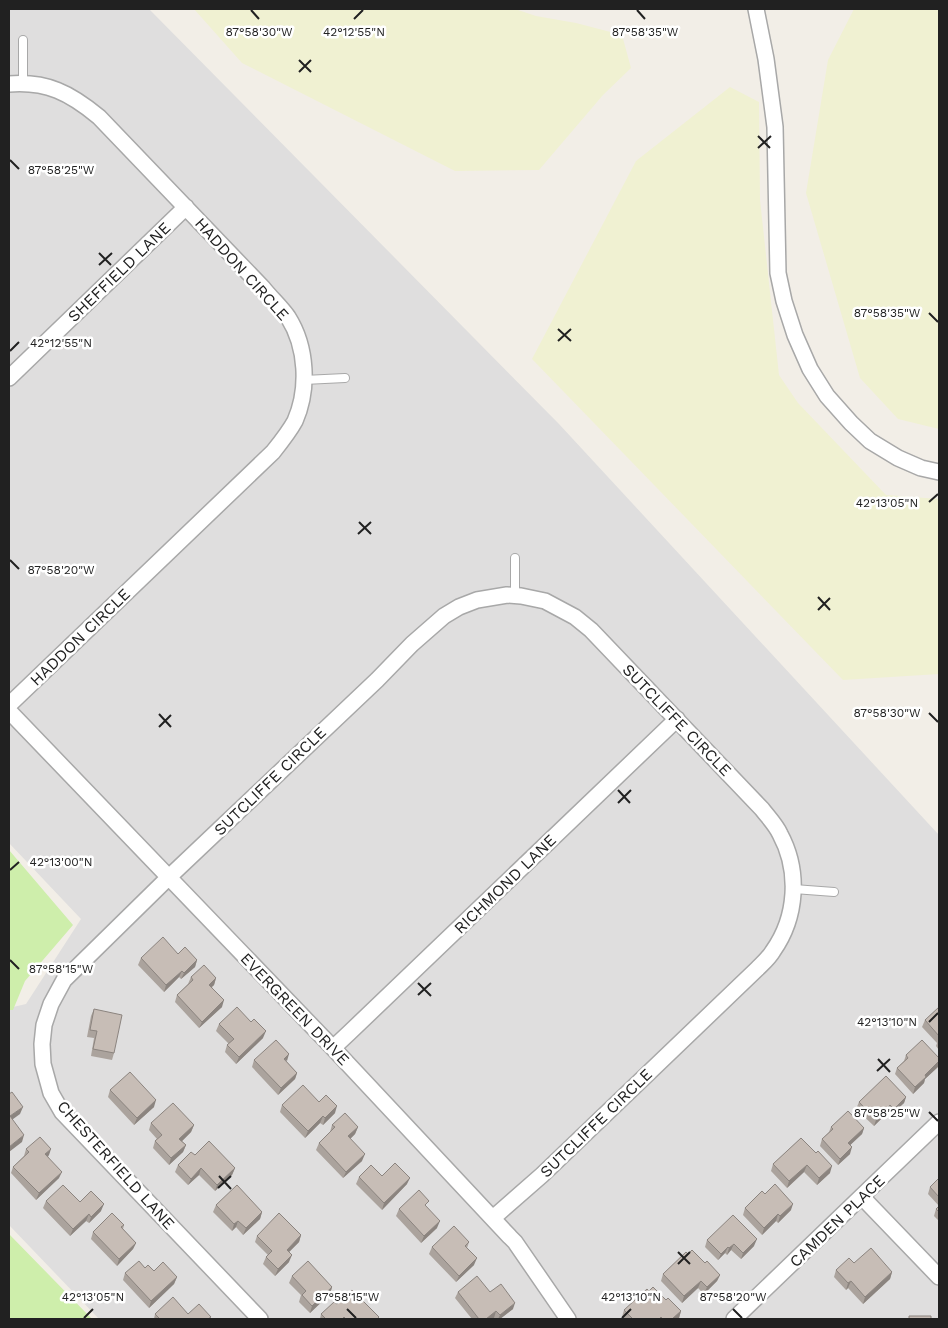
<svg xmlns="http://www.w3.org/2000/svg" width="948" height="1328" viewBox="0 0 948 1328" font-family="'Work Sans',sans-serif">
<rect width="100%" height="100%" fill="#f2eee7"/>
<path fill="#dfdede" d="M9,9h140l410,415 380,411v484h-840l-90,-94v-217l17,-4 55,-85 -72,-76z"/>
<path fill="#f0f1d2" d="M194,9h321l21,7 40,7 46,12 9,33 -28,27 -64,75 -84,1 -213,-108z
M854,9h85v420l-41,-10 -38,-41 -54,-185 22,-133z
M730,87l29,15 1,98 19,175 19,28 88,92 53,4v175l-96,6 -311,-321 104,-198z"/>
<path fill="#ceeeab" d="M9,850l64,75 -48,56 -12,29h-4z
M9,1234l83,85h-83z"/>
<g fill="none" stroke-linecap="round" stroke-linejoin="round">
<g stroke="#a8a8a8" stroke-width="10">
<path id="service" d="M23,83v-43
M304,380l41,-2
M515,596v-38
M794,889l40,3"/>
</g>
<g stroke="#a8a8a8" stroke-width="18">
<path id="minor" d="M756,9l10,50 9,68 3,146 6,28 11,34 15,34 17,27 24,27 19,18 28,17 23,10 18,4
M9,84c38,-3 61,9 90,33l164,171c8,10 18,19 25,29 19,30 21,72 7,104 -6,11 -14,21 -22,31l-264,253
M9,378l177,-171
M9,711l324,337 177,189 5,5 53,77
M333,1048l16,-15 328,-314
M862,1197l77,80
M260,1319l-198,-207 -11,-19 -8,-29 -1,-20 2,-19 7,-21 13,-24 104,-102 209,-198 35,-36 32,-28 15,-9 18,-7 30,-5 14,1 24,5 30,16 16,13 171,179c6,8 14,16 18,25 20,37 17,83 -7,117 -4,7 -10,12 -16,18l-215,206 -49,43
M734,1319l205,-197"/>
</g>
<use href="#service" stroke="#fff" stroke-width="8"/>
<use href="#minor" stroke="#fff" stroke-width="15"/>
</g>
<path fill="#aba39d" d="M178,954l19,6 -2,7 -14,12 -2,-2 -15,15 -26,-27 3,-7z
M191,977l25,1 -2,7 -2,2 10,20 -23,21 -24,-26 2,-7 11,-11z
M939,1007v43l-3,-4 1,-3 -15,-16 3,-7z
M94,1009l20,44 -2,7 -21,-4 3,-18 -7,-1 4,-21z
M219,1024l44,14 -27,26 -11,-12 2,-7 2,-1 -13,-13z
M906,1055l33,11 -14,13 -1,4 -11,11 -18,-20 2,-6 7,-7z
M254,1060l32,1 11,12 -2,6 -17,16 -26,-28z
M110,1090l44,17 -20,18 -26,-28z
M906,1097l-2,6 -13,12 -3,-3 -14,14 -18,-17 3,-7z
M319,1102l16,11 -12,12 -3,-2 -15,15 -25,-26 2,-7z
M151,1123l43,2 -3,7 -9,9 4,4 -3,7 -14,13 -16,-17 2,-7 2,-2 -8,-9z
M332,1125l26,2 -3,7 -5,5 12,22 -19,17 -27,-28 3,-7 11,-11z
M831,1127l33,1 -2,6 -12,11v9l-12,11 -18,-19 2,-7 7,-7z
M801,1138l29,35 -13,12 -13,-13 -17,16 -16,-17 2,-7z
M26,1149l23,6 -1,1 11,22 -23,22 -25,-27 2,-6 11,-11z
M195,1155l40,13 -3,7 -17,16 -16,-16 -11,10 -13,-13 3,-7z
M382,1176l25,8 -25,26 -26,-26 3,-7z
M939,1178v28l-11,-12 2,-7z
M765,1194l26,16 -13,13 -2,-2 -14,14 -19,-20 2,-7z
M46,1201l34,1 21,9 -12,12 -3,-2 -16,15 -27,-28z
M216,1205l46,7 -2,7 -17,16 -7,-8 -4,4 -19,-19z
M939,1206v15l-5,-5 2,-7z
M427,1208l10,20 -16,15 -25,-27 3,-7z
M124,1225l-1,4 13,14 -3,6 -16,17 -26,-27 2,-7z
M301,1235l-2,7 -10,10v10l-14,14 -12,-12 3,-7 2,-2 -13,-13 2,-6z
M707,1240l47,6 -13,13 -10,-9 -4,5 -2,-2 -7,7 -13,-13z
M469,1242l-2,6 7,17 -18,17 -27,-28 3,-7z
M688,1254l17,9 15,12 -3,6 -13,13 -6,-6 -16,15 -21,-22 2,-7z
M854,1263l38,9 -2,7 -27,25 -15,-16 -2,2 -12,-13 2,-7z
M145,1268l32,9 -3,7 -25,24 -26,-28 2,-7z
M292,1276l40,11 -2,7 -20,19 -11,-11 2,-7 -12,-12z
M649,1291l17,9 15,11 -2,7 -2,1h-53l-2,-2 2,-7z
M458,1292h32l23,17 -13,10h-5l-1,-1 -2,1h-20l-17,-21z
M337,1304l42,13 -1,2h-58l1,-5z
M155,1314h33l22,5h-56z"/>
<path fill="#8b847f" d="M197,960l-2,7 -14,12 3,-6z
M182,971l-3,6 -15,15 2,-7z
M216,978l-2,7 -7,6 2,-6z
M224,1000l-2,7 -23,21 3,-6z
M266,1031l-3,7 -27,26 3,-7z
M289,1054l-2,7 -3,-2z
M939,1061v5l-14,13 -1,4 -11,11 2,-7 10,-12z
M297,1073l-2,6 -17,16 3,-7z
M906,1097l-2,6 -13,12 3,-6z
M156,1100l-2,7 -20,18 3,-7z
M890,1105l-2,7 -14,14 2,-6z
M337,1106l-2,7 -12,12 2,-7z
M23,1107l-3,7 -11,8 1,-6z
M323,1116l-3,7 -15,15 3,-7z
M194,1125l-3,7 -14,14 2,-7z
M358,1127l-3,7 -9,9 2,-7z
M864,1128l-2,6 -17,16 3,-7z
M24,1135l-2,7 -13,10v-5z
M186,1145l-3,7 -14,13 2,-7z
M852,1147l-2,7 -12,11 2,-6z
M51,1149l-2,6 -6,6 2,-7z
M365,1154l-3,7 -19,17 3,-6z
M807,1165l-3,7 -17,16 2,-7z
M832,1166l-2,7 -13,12 2,-7z
M201,1168l-2,7 -11,10 3,-6z
M235,1168l-3,7 -17,16 2,-6z
M62,1172l-3,6 -23,22 3,-7z
M410,1178l-3,6 -25,26 2,-7z
M104,1204l-3,7 -12,12 2,-6z
M793,1204l-2,6 -13,13 2,-7z
M262,1212l-2,7 -17,16 3,-7z
M89,1214l-3,7 -16,15 3,-7z
M778,1214l-2,7 -14,14 2,-7z
M238,1221l-2,6 -4,4 2,-7z
M440,1221l-3,7 -16,15 3,-7z
M301,1235l-2,7 -15,15 3,-7z
M757,1239l-3,7 -13,13 2,-6z
M136,1243l-3,6 -16,17 2,-7z
M734,1244l-3,6 -4,5 2,-7z
M728,1247l-3,6 -7,7 3,-6z
M292,1255l-3,7 -14,14 3,-7z
M477,1258l-3,7 -18,17 3,-6z
M892,1272l-2,7 -27,25 2,-7z
M720,1275l-3,6 -13,13 3,-7z
M177,1277l-3,7 -25,24 2,-7z
M701,1281l-3,7 -16,15 2,-7z
M851,1281l-3,7 -2,2 2,-7z
M332,1287l-2,7 -20,19 2,-7z
M515,1303l-2,6 -13,10h-2l2,-4z
M496,1311l-2,7 -2,1h-6z
M681,1311l-2,7 -2,1h-5z"/>
<path fill="#c7bdb6" stroke="#8b847f" d="M163,937l15,17 7,-7 12,13 -13,13 -2,-2 -16,14 -25,-27z
M204,965l12,13 -7,7 15,15 -22,22 -25,-27 16,-15 -2,-3z
M237,1007l14,15 3,-3 12,12 -27,26 -12,-12 7,-6 -15,-15z
M939,1007v29l-14,-16z
M94,1009l28,6 -8,38 -21,-4 4,-18 -7,-1z
M276,1040l13,14 -5,5 13,14 -16,15 -27,-28z
M922,1040l17,18v3l-14,14 1,2 -11,10 -18,-19 11,-10 -2,-3z
M130,1072l26,28 -19,18 -27,-28z
M886,1076l20,21 -12,12 -4,-4 -14,15 -17,-18z
M303,1085l16,17 7,-7 11,11 -12,12 -2,-2 -15,15 -26,-26z
M12,1092l11,15 -13,9 14,19 -15,12v-53z
M173,1103l21,22 -15,14 7,6 -15,13 -16,-17 7,-6 -11,-12z
M848,1111l16,17 -16,15 4,4 -12,12 -18,-20 11,-10 -2,-2z
M345,1113l13,14 -10,9 17,18 -19,18 -27,-29 16,-16 -3,-2z
M40,1137l11,12 -6,5 17,18 -23,21 -26,-26 16,-15 -3,-3z
M801,1138l15,15 2,-2 14,15 -13,12 -12,-13 -18,16 -16,-17z
M209,1141l26,27 -18,17 -16,-17 -10,11 -13,-14 13,-13 4,3z
M395,1163l15,15 -26,25 -25,-26 12,-12 11,11z
M939,1178v19l-9,-10z
M775,1184l18,20 -13,12 -2,-2 -14,14 -19,-20 17,-17 3,3z
M63,1185l17,17 11,-11 13,13 -13,13 -2,-3 -16,15 -27,-28z
M237,1185l25,27 -16,16 -8,-7 -4,3 -18,-19z
M419,1190l10,11 -4,4 15,16 -16,15 -25,-27z
M939,1206v6l-3,-3z
M112,1213l12,12 -3,2 15,16 -17,16 -26,-27z
M279,1213l22,22 -14,15 5,5 -14,14 -12,-12 6,-6 -15,-15z
M733,1215l24,24 -14,14 -9,-9 -5,4 -1,-1 -7,7 -14,-14z
M454,1226l15,16 -4,4 12,12 -18,18 -27,-29z
M871,1248l21,24 -27,25 -14,-16 -3,2 -12,-13 13,-12 5,5z
M692,1250l13,13 2,-2 13,14 -13,12 -6,-6 -17,15 -21,-22 23,-22 2,2z
M139,1261l6,7 3,-3 6,6 9,-9 14,15 -26,24 -26,-28z
M308,1261l24,26 -20,19 -10,-11 4,-4 -14,-15z
M477,1276l13,16 11,-8 14,19 -15,12 -4,-4 -10,8h-7l-21,-27z
M653,1287l13,13 2,-2 13,13 -9,8h-9l-2,-2 -2,2h-26l-9,-9 23,-21 2,2z
M352,1290l27,27 -2,2h-31l-2,-2 -2,2h-16l-5,-5 13,-12 3,2z
M173,1297l15,17 11,-10 12,13 -3,2h-48l-5,-5z
M909,1316h22v3h-22z"/>
<path fill="none" stroke="#212121" stroke-width="2" d="M251,10l8,9M637,10l8,9M354,19l9,-9M299,60l12,12M299,72l12,-12M758,136l12,12M758,148l13,-12M10,160l9,9M99,253l12,12M99,265l13,-12M929,313l9,9M558,329l13,12M558,341l13,-12M10,351l9,-9M929,502l9,-8M359,522l12,12M358,534l13,-12M10,560l9,9M818,597l12,13M818,610l12,-12M929,713l9,9M159,714l12,13M159,727l12,-12M618,790l12,13M618,803l13,-13M10,870l9,-8M10,960l9,9M418,983l13,13M418,995l13,-12M929,1022l9,-9M878,1059l12,13M877,1071l13,-12M929,1112l9,9M219,1176l12,13M218,1188l13,-12M678,1252l12,12M678,1264l12,-12M347,1309l9,9M733,1309l9,9M84,1318l9,-9M622,1318l9,-9"/>
<g text-anchor="middle" dominant-baseline="central" stroke-width="5" stroke-linejoin="round" paint-order="stroke">
<g font-size="16" fill="#212121" stroke="#fff">
<text transform="translate(242 269) rotate(48)">HADDON CIRCLE</text>
<text transform="translate(119 272) rotate(-44)">SHEFFIELD LANE</text>
<text transform="translate(80 637) rotate(-44)">HADDON CIRCLE</text>
<text transform="translate(677 720) rotate(46)">SUTCLIFFE CIRCLE</text>
<text transform="translate(270 781) rotate(-44)">SUTCLIFFE CIRCLE</text>
<text transform="translate(505 884) rotate(-44)">RICHMOND LANE</text>
<text transform="translate(295 1009) rotate(46)">EVERGREEN DRIVE</text>
<text transform="translate(596 1123) rotate(-44)">SUTCLIFFE CIRCLE</text>
<text transform="translate(116 1165) rotate(48)">CHESTERFIELD LANE</text>
<text transform="translate(837 1221) rotate(-44)">CAMDEN PLACE</text>
</g>
</g>
<g font-size="12" text-anchor="middle" fill="#212121" stroke="#fff" stroke-width="5" stroke-linejoin="round" paint-order="stroke">
<text x="354" y="36">42°12'55"N</text>
<text x="259" y="36">87°58'30"W</text>
<text x="645" y="36">87°58'35"W</text>
<text x="61" y="174">87°58'25"W</text>
<text x="887" y="317">87°58'35"W</text>
<text x="61" y="347">42°12'55"N</text>
<text x="887" y="507">42°13'05"N</text>
<text x="61" y="574">87°58'20"W</text>
<text x="887" y="717">87°58'30"W</text>
<text x="61" y="866">42°13'00"N</text>
<text x="61" y="973">87°58'15"W</text>
<text x="887" y="1026">42°13'10"N</text>
<text x="887" y="1117">87°58'25"W</text>
<text x="347" y="1301">87°58'15"W</text>
<text x="733" y="1301">87°58'20"W</text>
<text x="93" y="1301">42°13'05"N</text>
<text x="631" y="1301">42°13'10"N</text>
</g>
<rect width="948" height="1328" fill="none" stroke="#212121" stroke-width="20"/>
</svg>
